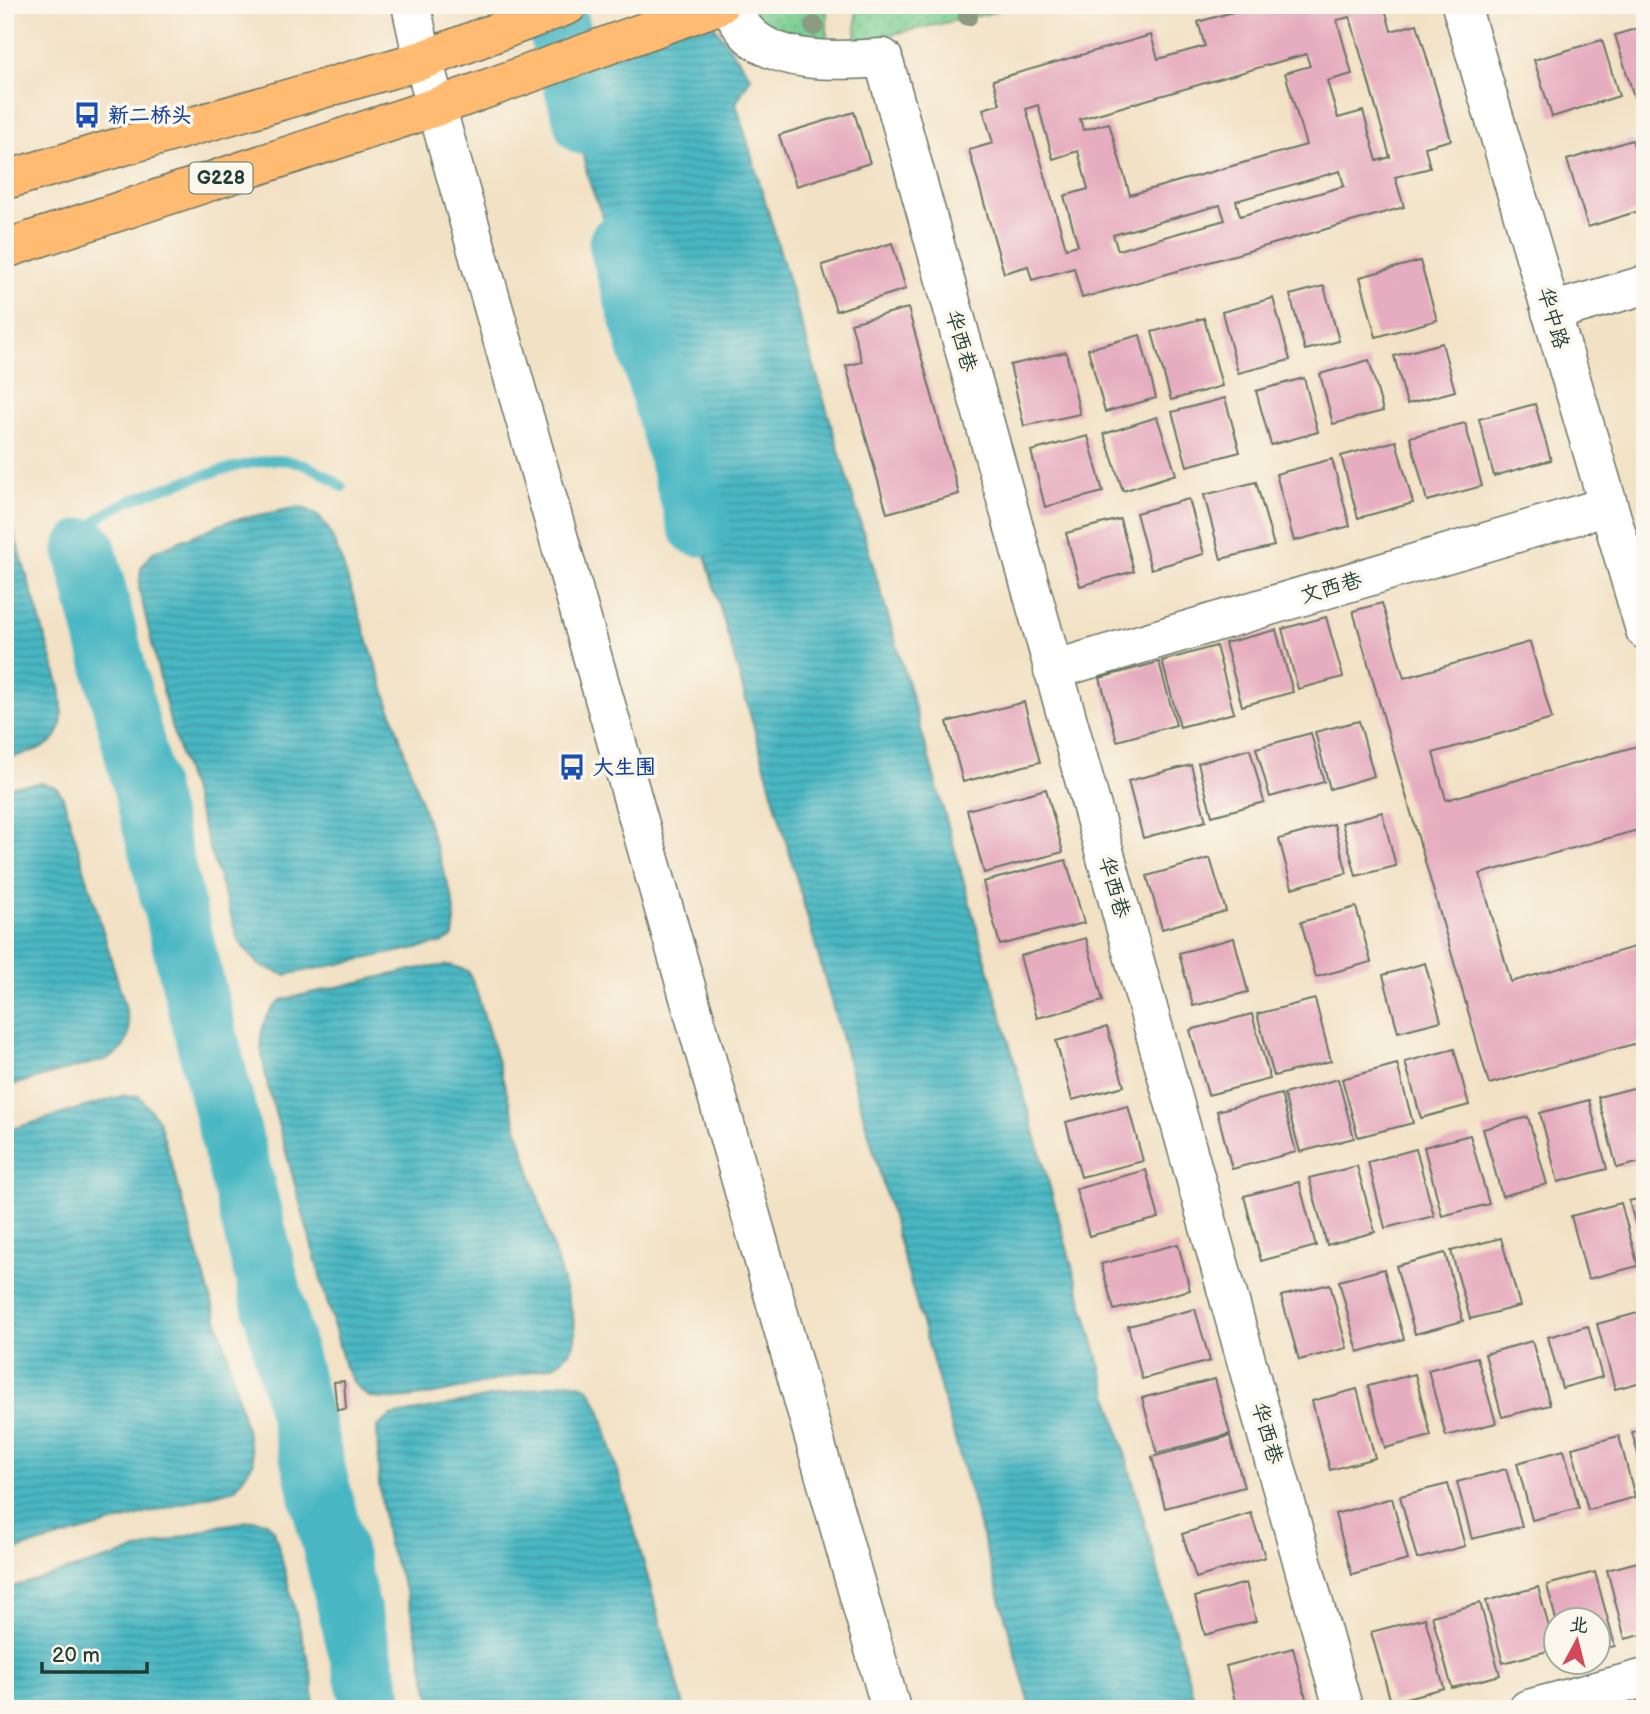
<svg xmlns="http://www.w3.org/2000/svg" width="1650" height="1714" viewBox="0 0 1650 1714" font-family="'Balsamiq Sans','LXGW WenKai TC',sans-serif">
<defs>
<pattern id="grass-dots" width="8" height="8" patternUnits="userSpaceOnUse" patternTransform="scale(1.75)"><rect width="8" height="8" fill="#78cd91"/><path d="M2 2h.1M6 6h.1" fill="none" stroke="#62a877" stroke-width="1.8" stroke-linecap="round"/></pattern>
<pattern id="water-rules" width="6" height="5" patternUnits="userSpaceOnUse" patternTransform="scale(1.75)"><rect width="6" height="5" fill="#49b7c3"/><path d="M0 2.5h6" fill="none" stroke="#3c969f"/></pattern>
</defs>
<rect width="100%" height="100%" fill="#fbf7ec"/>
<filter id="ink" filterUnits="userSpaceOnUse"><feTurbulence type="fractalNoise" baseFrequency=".0143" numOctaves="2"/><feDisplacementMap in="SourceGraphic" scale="14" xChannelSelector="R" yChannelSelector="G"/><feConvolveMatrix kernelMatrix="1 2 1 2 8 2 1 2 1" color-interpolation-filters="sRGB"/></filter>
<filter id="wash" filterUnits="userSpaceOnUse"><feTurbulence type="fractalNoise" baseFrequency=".00686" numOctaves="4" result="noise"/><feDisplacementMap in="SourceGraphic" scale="28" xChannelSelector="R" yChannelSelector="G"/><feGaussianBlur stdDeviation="1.57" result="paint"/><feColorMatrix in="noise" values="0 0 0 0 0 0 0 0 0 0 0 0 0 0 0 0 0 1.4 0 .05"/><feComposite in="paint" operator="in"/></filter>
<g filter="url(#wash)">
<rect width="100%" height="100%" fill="#f2e1c4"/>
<path fill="url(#grass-dots)" stroke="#4c8562" stroke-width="2" d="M774,5h53v42l-45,-5 -34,-31z
M856,5h139v7l-139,30z"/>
<path fill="url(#water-rules)" stroke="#347a7c" stroke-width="2" d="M700,6l51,71 -15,26 169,570 292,1036h-169v-11l-354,-1253 5,-23 -90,-241 -29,-123z
M5,503l55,184c8,55 -5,59 -55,72z
M299,507c29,8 31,27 42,52l111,337 3,24 -2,17 -11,6 -157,32 -26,-10 -20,-23 -69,-220 -31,-134 2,-20 12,-16 76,-31z
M42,783l14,4 7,10 61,205c6,26 11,44 -17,57l-102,28v-300z
M450,965l18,6 8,18 96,323c6,29 6,37 -19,54 -34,8 -159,44 -185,30 -12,-6 -17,-18 -23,-29l-77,-280c-6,-36 -17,-60 13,-87l134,-31z
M125,1095l14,1 20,25 68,232 27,109 -19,27 -230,64v-422z
M568,1382c24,3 24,10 33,30l84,297h-252l-25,-111 -21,-56 -8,-59 -2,-56 14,-11z
M254,1520l12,2 8,8 38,145 2,34h-309v-120l214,-63z"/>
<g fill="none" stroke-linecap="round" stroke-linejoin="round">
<path stroke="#49b7c3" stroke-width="10" d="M85,550c3,-13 5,-24 16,-33 24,-20 140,-56 173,-57 27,0 49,11 68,27"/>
<path stroke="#49b7c3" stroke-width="63" d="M552,5l34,119
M620,244l79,281
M85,550l289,1159"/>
</g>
<g id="blocks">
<path fill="#e6acbf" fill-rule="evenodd" d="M1257,5h127l7,26 26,-7 34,116 -26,7 5,21 -35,9 9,30 -322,91 -8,-30 -42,12 -4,-14 -24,7 -35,-123 24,-7 -10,-34 17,-5 -7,-24 158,-45 7,24 47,-13 -7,-24zM1350,17l40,140 -13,4 -14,-50 -25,7 -11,-37 25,-7 -15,-54zM1306,54l4,12 -25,7 21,72 -176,50 -21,-72 -26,7 -3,-11zM1038,105l15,54 25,-8 10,38 -24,7 14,49 -12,3 -40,-139zM1340,171l4,15 -104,30 -4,-15zM1220,205l5,15 -107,30 -5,-15z
M1645,26v67l-11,4 -19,-62z
M1602,40l17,56 -67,21 -18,-57z
M854,112l16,51 -74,23 -17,-51z
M1632,140l13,43v26l-57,18 -21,-67z
M892,243l14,46 -70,22 -14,-46z
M1420,261l17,59 -61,17 -16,-60z
M1324,286l15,55 -34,9 -15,-55z
M1273,298l17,62 -52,13 -16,-61z
M908,308l51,186 -72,19 -41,-147 16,-4 -11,-39z
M1204,318l18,68 -51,14 -19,-68z
M1140,335l16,63 -51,14 -17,-63z
M1442,343l13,48 -48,13 -13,-48z
M1066,352l14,62 -56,12 -14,-61z
M1369,360l14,51 -50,13 -13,-50z
M1304,378l14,54 -47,13 -15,-54z
M1225,398l15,54 -53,14 -15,-54z
M1535,404l16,56 -57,16 -15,-57z
M1157,417l19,57 -53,17 -19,-57z
M1465,423l17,63 -55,15 -17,-64z
M1088,436l15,56 -58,15 -14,-56z
M1396,441l17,62 -55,15 -17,-62z
M1332,459l18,67 -56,15 -18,-67z
M1256,482l18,64 -53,13 -17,-64z
M1189,499l15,55 -53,15 -15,-56z
M1120,519l14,52 -54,15 -14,-53z
M1382,603l22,75 126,-36 22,77 -119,34 13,47 191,-54 8,28v54l-165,46 31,108 134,-38v97l-156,43 -136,-473z
M1326,617l17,60 -45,12 -16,-60z
M1276,630l17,62 -51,14 -17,-63z
M1216,646l18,67 -54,14 -18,-66z
M1159,662l17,63 -59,16 -17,-63z
M1024,702l16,60 -77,20 -16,-60z
M1359,721l15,55 -44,13 -15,-57z
M1311,733l13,49 -54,15 -14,-49z
M1250,749l14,53 -52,14 -14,-53z
M1191,765l15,56 -63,17 -15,-57z
M1046,789l17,63 -79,21 -17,-63z
M1382,812l14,54 -40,10 -14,-53z
M1334,824l13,49 -55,15 -13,-49z
M1210,858l16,53 -64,18 -15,-53z
M1066,860l18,63 -84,22 -17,-63z
M1356,907l15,55 -55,15 -15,-55z
M1086,938l17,63 -66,17 -17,-62z
M1234,938l14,54 -55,14 -14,-53z
M1425,963l16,58 -43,11 -15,-57z
M1315,999l16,62 -57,15 -17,-62z
M1252,1014l18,65 -62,16 -18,-65z
M1107,1027l17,59 -52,14 -16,-59z
M1454,1049l15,56 -48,13 -16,-56z
M1397,1064l16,59 -55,14 -16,-58z
M1338,1079l16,59 -54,14 -16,-58z
M1645,1085v76l-28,7 -19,-71z
M1281,1094l15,58 -64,17 -15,-58z
M1589,1100l18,69 -49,13 -18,-69z
M1128,1106l15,55 -62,16 -15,-55z
M1528,1117l19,67 -45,12 -19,-67z
M1470,1135l19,69 -47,12 -18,-69z
M1416,1149l18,67 -49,12 -17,-66z
M1357,1166l18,66 -48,13 -18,-67z
M1146,1170l13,48 -70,18 -13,-47z
M1299,1182l17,64 -55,15 -17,-65z
M1645,1197v58h-1l-15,-54z
M1621,1203l17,63 -50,13 -17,-63z
M1501,1238l19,68 -50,13 -19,-68z
M1178,1244l12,46 -76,20 -13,-46z
M1445,1253l18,68 -48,13 -19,-68z
M1384,1269l20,70 -46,13 -19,-71z
M1330,1284l17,64 -48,12 -18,-64z
M1195,1309l15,52 -68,18 -14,-53z
M1645,1311v70l-30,8 -18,-65z
M1588,1326l14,51 -40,11 -14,-51z
M1532,1341l18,64 -48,12 -17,-63z
M1477,1357l19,66 -50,13 -18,-66z
M1415,1374l16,62 -46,12 -17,-62z
M1215,1379l15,55 -73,19 -15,-55z
M344,1381l2,28 -9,1 -3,-28z
M1357,1389l18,69 -45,12 -18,-69z
M1645,1429v47h-1l-12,-44z
M1230,1436l14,51 -79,21 -13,-51z
M1619,1436l16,61 -47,13 -16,-62z
M1564,1450l15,58 -47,12 -15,-57z
M1506,1469l16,57 -50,13 -15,-57z
M1448,1484l17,62 -48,13 -17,-63z
M1392,1498l16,62 -56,15 -17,-61z
M1251,1513l14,44 -69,21 -14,-44z
M1645,1560v74l-20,5 -18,-69z
M1595,1572l20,74 -17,4v-30h-42l-9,-35z
M1246,1583l10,38 -51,14 -10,-38z
M1538,1587l17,62 -52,14 -17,-62z
M1480,1603l20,72 -48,13 -20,-72z
M1425,1618l19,70 -53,14 -20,-70z
M1293,1648l15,58 -11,3h-60l-11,-43z"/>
</g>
</g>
<g filter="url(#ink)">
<use href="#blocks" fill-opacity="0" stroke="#697666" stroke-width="2"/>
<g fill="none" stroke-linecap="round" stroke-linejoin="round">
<g stroke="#697666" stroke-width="41">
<path id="minor" d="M411,5l12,55 468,1649
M730,5c4,8 8,17 14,24 30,37 97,32 139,29
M1461,5l184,625
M885,65l457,1639v5
M1551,312l94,-27
M1053,670l555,-164
M1528,1709l117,-31"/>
</g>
<g stroke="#697666" stroke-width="41">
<path id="highway" d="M5,180l418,-120 145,-55
M5,249l431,-142 283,-102"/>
</g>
<use href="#minor" stroke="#fff" stroke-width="38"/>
<use href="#highway" stroke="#ffbb71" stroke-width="38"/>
</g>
<g fill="#8a9b81">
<circle cx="968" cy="16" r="10"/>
<circle cx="814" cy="26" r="10"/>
</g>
</g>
<defs>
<g id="bus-bare" transform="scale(2.1)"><path d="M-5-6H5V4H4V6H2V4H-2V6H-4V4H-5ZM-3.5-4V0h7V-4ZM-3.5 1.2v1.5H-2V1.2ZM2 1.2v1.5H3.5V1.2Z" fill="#1a4fb4" stroke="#fbf7ec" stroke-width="2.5" paint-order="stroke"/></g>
</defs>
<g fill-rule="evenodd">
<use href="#bus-bare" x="87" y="115"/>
<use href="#bus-bare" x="572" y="767"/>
</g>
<g text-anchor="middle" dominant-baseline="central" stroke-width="7" stroke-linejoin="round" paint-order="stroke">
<rect fill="#fbf7ec" stroke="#61756b" stroke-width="2" x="189.5" y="162.5" width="63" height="31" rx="5"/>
<g font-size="19" font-weight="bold" fill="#1f3d34">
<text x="221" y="178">G228</text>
</g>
<g font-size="21" font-weight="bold" fill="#164399" stroke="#fbf7ec" text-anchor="start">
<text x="108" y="115">新二桥头</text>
<text x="593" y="767">大生围</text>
</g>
<g font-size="21" fill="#1f3d34" stroke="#fbf7ec">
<text transform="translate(1553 318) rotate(74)">华中路</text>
<text transform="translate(961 341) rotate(74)">华西巷</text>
<text transform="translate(1331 588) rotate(-16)">文西巷</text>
<text transform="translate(1114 887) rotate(74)">华西巷</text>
<text transform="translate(1267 1433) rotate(74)">华西巷</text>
</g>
</g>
<rect width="1650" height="1714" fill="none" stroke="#fbf7ec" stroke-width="28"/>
<g transform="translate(1577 1641) rotate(7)"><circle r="33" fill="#fbf7ec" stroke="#a3ada2" stroke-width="2"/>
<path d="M0-5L12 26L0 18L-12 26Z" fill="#d1495b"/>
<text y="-10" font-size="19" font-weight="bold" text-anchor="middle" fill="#1f3d34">北</text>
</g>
<path d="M42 1662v10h105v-10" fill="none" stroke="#1f3d34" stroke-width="3.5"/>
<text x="52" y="1662" font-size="21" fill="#1f3d34" stroke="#fbf7ec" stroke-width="5" paint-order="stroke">20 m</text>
</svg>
